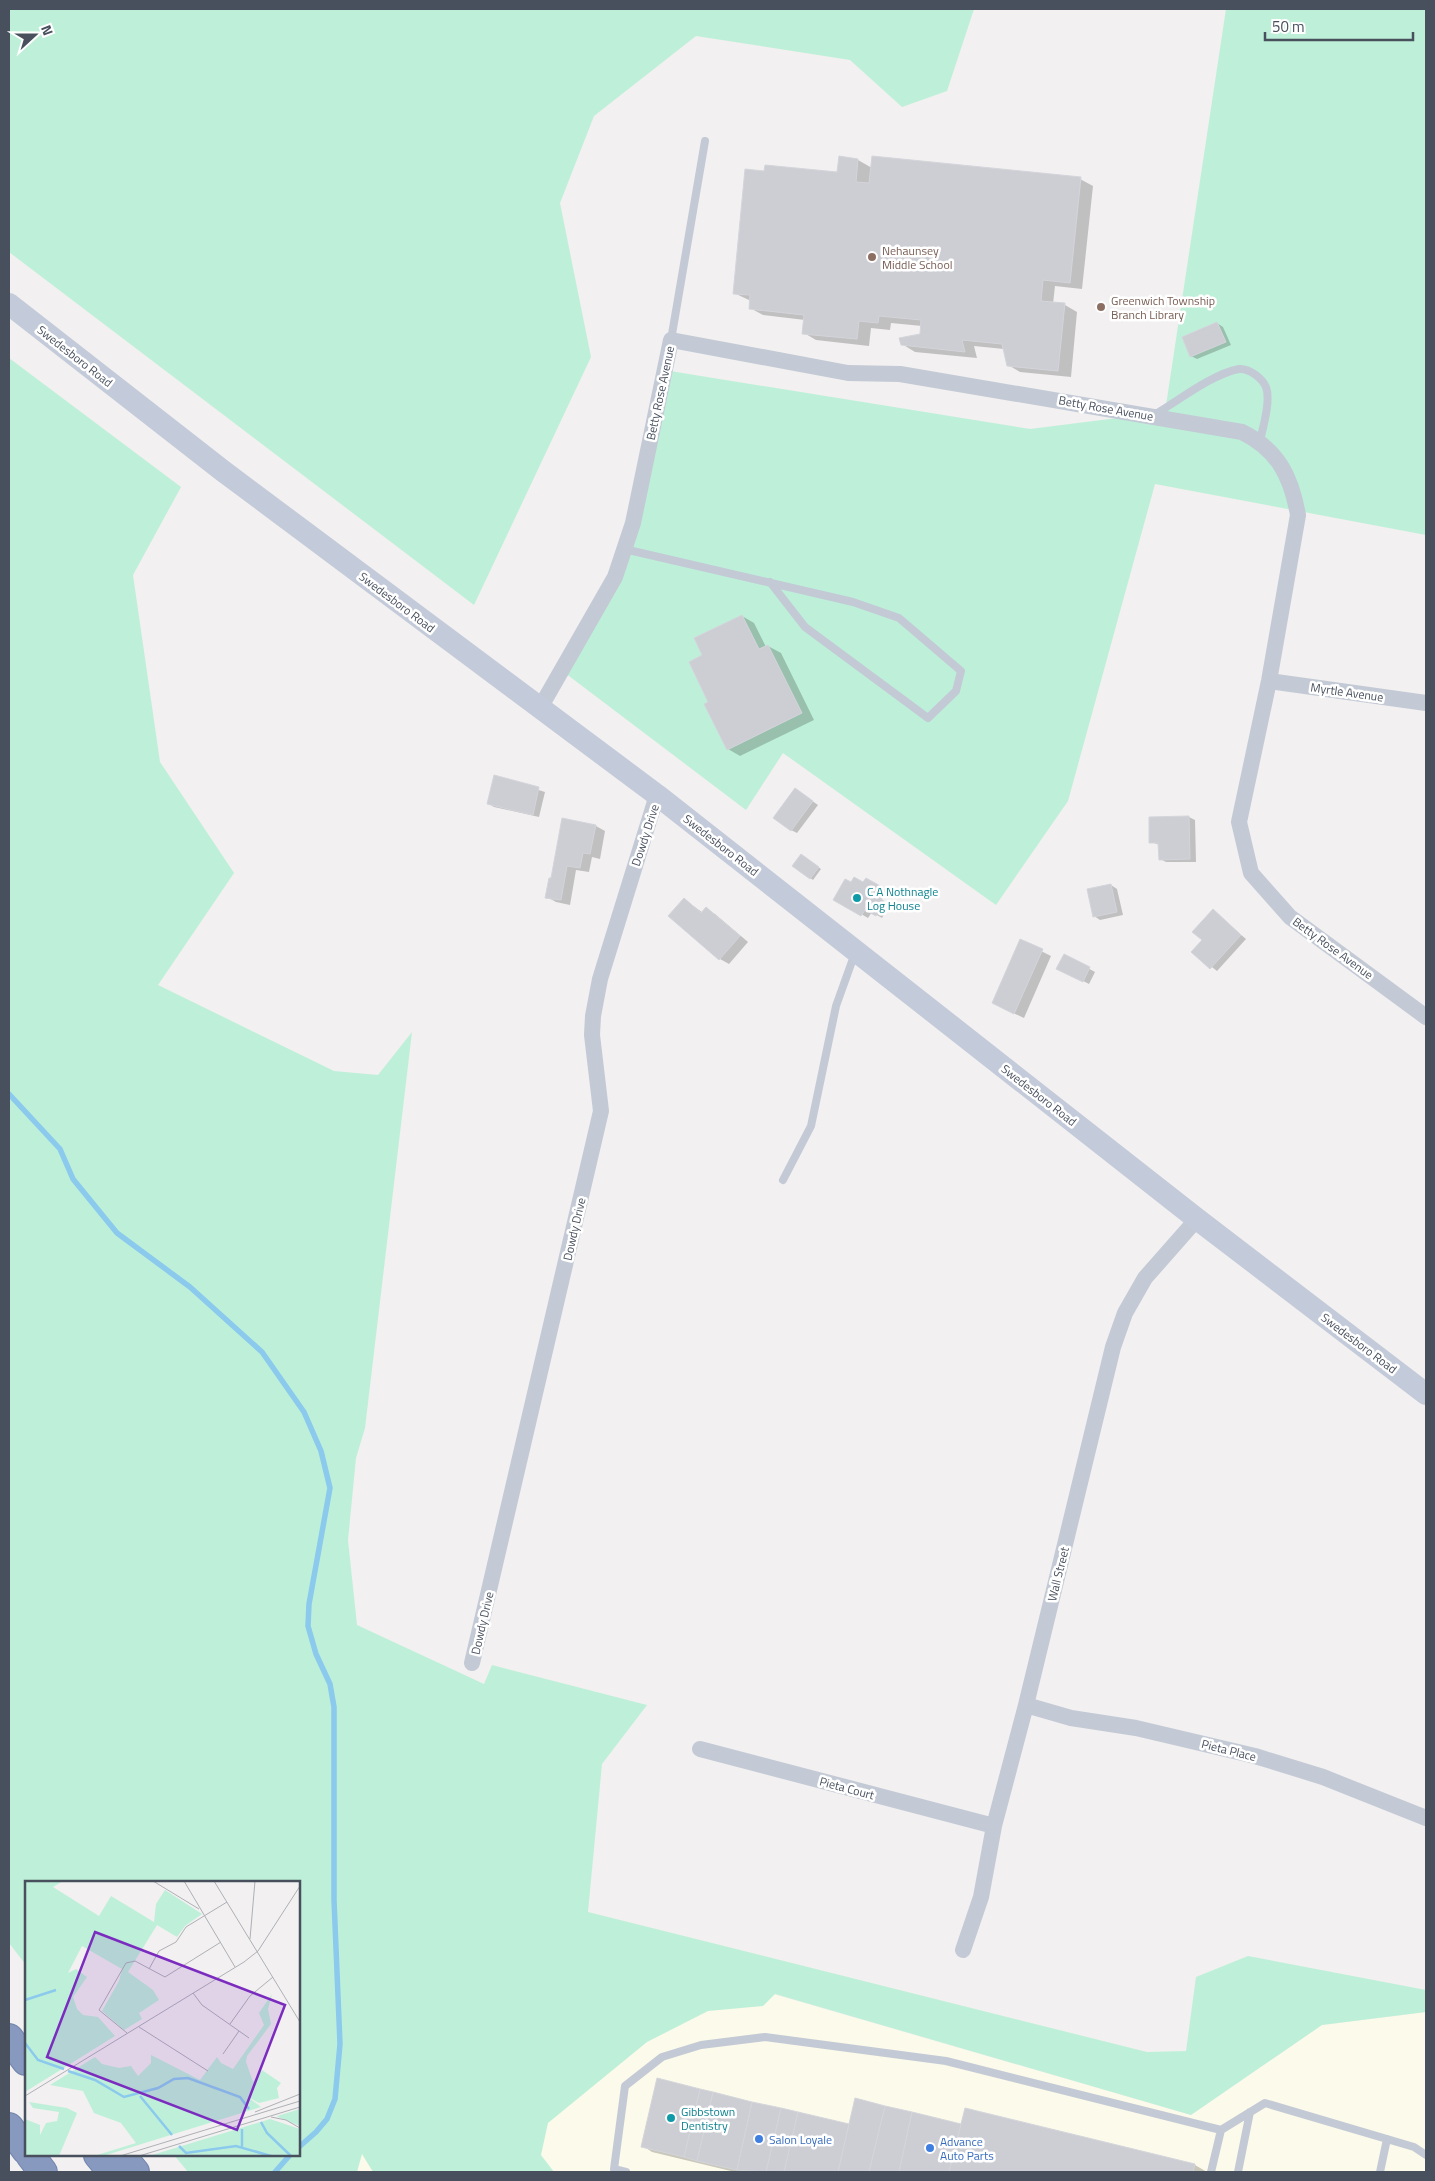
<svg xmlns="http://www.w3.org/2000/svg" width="1435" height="2181" viewBox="0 0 1435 2181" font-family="'Titillium Web',sans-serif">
<rect width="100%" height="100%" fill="#f2f0f0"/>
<path fill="#fcfaea" d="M728,1981l463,134 131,-90 104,-13v160h-1069l14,-59z"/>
<path fill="#bef0d9" d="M9,9h965l-27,82 -45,16 -52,-47 -154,-24 -102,80 -34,87 31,154 -117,248 -465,-353z
M1226,9h200v526l-271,-51 -87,317 -72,104 -213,-152 -37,57 -181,-137 64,-118 41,-184 360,58 135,-17z
M9,358l172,129 -48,88 27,187 74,111 -76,112 176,86 44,4 34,-43 -47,396 -9,30 -8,82 9,85 127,59 8,-19 155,40 -45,59 -14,148 559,140 39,-1 10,-74 52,-21 178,34v22l-104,13 -131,90 -416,-121 -12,12 -55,5 -61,31 -99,81 -7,32 13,17h-181l-11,-18 -5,18h-169l-14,-17h125v-273h-273v83l-17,-22z"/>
<path fill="#0003" d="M840,158l18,2 14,8 208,11 13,7 -11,103 -27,-3 -2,18 12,1 12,7 -6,65 -51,-5 -12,-7 -4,-16 -30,-3 3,12 -62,-6 -13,-8 19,-9 1,-9 -31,-3 -1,7 -19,-2 -2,18 -53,-6 -12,-7 1,-13 -42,-5 -13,-7 1,-7 -17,-8 31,-121 74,2z
M1217,323l6,4 8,18 -34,14 -6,-3z
M742,616l12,7 12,24 2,-1 13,7 33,67 -74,36 -12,-7 -18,-47 -6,-47z
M495,776l50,16 -6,25 -45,-10 -5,-3z
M801,793l17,12 -21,28 -6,-3z
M1189,817l6,3 1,42h-30l-6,-3v-14l-9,-3z
M596,826l9,5 -5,28 -8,-2 -3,15 -13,-2 -6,35 -14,-3 -9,-5 5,-17z
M804,857l17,12 -8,11 -19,-14z
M866,880l21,11 -6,10 8,4 -7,13 -10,-6 -4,6 -33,-19 17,-16h12z
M1111,885l6,4 6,26 -23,5 -6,-4z
M684,899l19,14 3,-4 9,5 33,28 -19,22 -9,-5z
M1213,911l33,28 -29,32 -24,-19 11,-12z
M1021,941l30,15 -27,62 -22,-10z
M1064,955l31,17 -6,12 -25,-13z
M856,2100l105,25 5,-16 229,56 12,7h-472l-83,-20 -9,-6 155,-33 52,13z"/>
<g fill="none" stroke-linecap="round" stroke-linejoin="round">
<path stroke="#8bc9ed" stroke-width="5.5" d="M9,1094l51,55 13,30 44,54 73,54 72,65 42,60 17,39 9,37 -21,116 -1,22 8,28 14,30 4,23v193l6,144 -5,55 -8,20 -11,13 -17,15
M275,2172l15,-17"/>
</g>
<path fill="#cdced4" stroke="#d4d5db" d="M839,156l19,3 -2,23 13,1 3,-27 209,21 -11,106 -27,-3 -2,21 24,2 -7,68 -51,-5 -5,-22 -40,-4 3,12 -64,-7 -2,-7 21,-4 1,-14 -42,-4 -1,7 -19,-2 -2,18 -55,-5 2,-19 -55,-6 1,-14 -17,-1 12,-125 19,2 1,-6 72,7z
M1217,322l9,20 -36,15 -8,-20z
M742,615l17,34 9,-4 34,68 -75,37 -23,-46 4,-2 -19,-40 13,-7 -8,-17z
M494,775l45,12 -6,28 -46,-11z
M795,788l18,13 -22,30 -18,-13z
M1189,816l1,43 -31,1 -1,-17h-9v-26z
M562,818l34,7 -6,29 -7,-1 -3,15 -13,-2 -6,34 -16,-2 4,-20h2z
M801,854l18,13 -9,12 -18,-13z
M854,877l9,5 3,-4 16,9 -6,9 8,5 -8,15 -11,-6 -4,6 -28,-16 12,-21 6,3z
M1111,884l6,28 -24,5 -6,-28z
M684,898l17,15 5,-6 34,29 -21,24 -51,-44z
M1213,909l28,26 -31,34 -19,-17 11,-12 -10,-8z
M1020,939l23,10 -29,65 -22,-11z
M1064,954l26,13 -7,15 -27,-13z
M657,2078l43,11 -16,68 -43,-10z
M700,2089l13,3 -16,69 -13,-4z
M713,2092l39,10 -15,68 -40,-9z
M855,2098l30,8 -16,66h-31z
M752,2102l29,6 -15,64 -29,-2z
M885,2106l27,6 -13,60h-30z
M781,2108l17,4 -14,60h-18z
M965,2108l230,56 -2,8h-244z
M798,2112l51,12 -11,48h-54z
M912,2112l49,12 -12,48h-50z"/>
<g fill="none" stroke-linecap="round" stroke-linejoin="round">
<g stroke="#7284ab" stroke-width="30">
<path id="motorway" d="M9,2038l17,23
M9,2127l17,23
M30,2155l13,17
M98,2155l14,17
M121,2155l14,17"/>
</g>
<path stroke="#c3cad5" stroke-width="8" d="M671,340l34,-199
M1154,415c24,-14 58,-41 85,-46 10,-1 23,9 27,18 5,14 -3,40 -6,54
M624,549l229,53 46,16 62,53 -5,20 -28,27 -123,-91 -35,-45
M783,1180l28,-54 25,-120 19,-53
M626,2172l-12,-3 11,-83 37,-29 39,-12 64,-8 181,24 275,69
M1211,2172l10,-42 44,-27 149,44 12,8
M1238,2172l12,-60
M1380,2172l7,-33"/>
<path stroke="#c3cad5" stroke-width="16" d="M1269,681l157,22
M540,708l75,-131 18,-54 38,-183 177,33 52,1 342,58c36,18 49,44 56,83l-29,166 -30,141 12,51 39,44 136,100
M472,1663l129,-552 -9,-76 1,-19 7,-37 57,-184
M1026,1705l45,13 65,10 119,28 68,21 103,41
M700,1749l294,77
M963,1950l18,-53 13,-71 32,-121 87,-358 12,-34 20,-35 52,-59"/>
<path stroke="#c3cad9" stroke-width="22" d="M9,304l214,167 434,324 540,424 229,175"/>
<use href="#motorway" stroke="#8799bf" stroke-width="28"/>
</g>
<g fill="#8d6e63" stroke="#fff" stroke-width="2">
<circle cx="872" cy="257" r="5"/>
<circle cx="1101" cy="307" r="5"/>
</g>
<g fill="#0f9aa8" stroke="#fff" stroke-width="2">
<circle cx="857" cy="898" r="5"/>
<circle cx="671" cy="2118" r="5"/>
</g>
<g fill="#3f7fe0" stroke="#fff" stroke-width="2">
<circle cx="759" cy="2139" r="5"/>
<circle cx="930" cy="2148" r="5"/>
</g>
<g text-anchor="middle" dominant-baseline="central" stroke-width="5" stroke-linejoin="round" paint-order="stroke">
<g font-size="12" fill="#785e54" stroke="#fff" text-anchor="start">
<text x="882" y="250">Nehaunsey<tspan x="882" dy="14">Middle School</tspan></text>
<text x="1111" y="300">Greenwich Township<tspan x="1111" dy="14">Branch Library</tspan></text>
</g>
<g font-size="12" fill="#48505e" stroke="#fff">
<text transform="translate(75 356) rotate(38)">Swedesboro Road</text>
<text transform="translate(660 393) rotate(-78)">Betty Rose Avenue</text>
<text transform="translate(1106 408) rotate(10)">Betty Rose Avenue</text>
<text transform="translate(397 602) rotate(37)">Swedesboro Road</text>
<text transform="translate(1347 692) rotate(8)">Myrtle Avenue</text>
<text transform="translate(645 835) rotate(-72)">Dowdy Drive</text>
<text transform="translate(721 845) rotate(38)">Swedesboro Road</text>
<text transform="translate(1333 948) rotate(36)">Betty Rose Avenue</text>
<text transform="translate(1039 1095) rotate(38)">Swedesboro Road</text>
<text transform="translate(574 1229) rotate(-77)">Dowdy Drive</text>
<text transform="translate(1359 1343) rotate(37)">Swedesboro Road</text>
<text transform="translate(1058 1574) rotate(-76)">Wall Street</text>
<text transform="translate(482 1623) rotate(-77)">Dowdy Drive</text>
<text transform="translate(1229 1750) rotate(14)">Pieta Place</text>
<text transform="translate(847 1788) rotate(15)">Pieta Court</text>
</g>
<g font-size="12" fill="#0d838f" stroke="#fff" text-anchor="start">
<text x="867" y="891">C A Nothnagle<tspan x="867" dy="14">Log House</tspan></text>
<text x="681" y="2111">Gibbstown<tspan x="681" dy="14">Dentistry</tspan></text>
</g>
<g font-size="12" fill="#366cbe" stroke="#fff" text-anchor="start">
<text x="769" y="2139">Salon Loyale</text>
<text x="940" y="2141">Advance<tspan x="940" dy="14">Auto Parts</tspan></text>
</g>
</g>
<g transform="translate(25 1881)">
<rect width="275" height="275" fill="#f2f0f0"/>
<path d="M0,0h38l-10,6 46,29 12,-20 43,26 2,-18 9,-14 37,24 -17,12 -8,11 -20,-12 -29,47 25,18 6,10 -20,13 3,6 -18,11 -22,-19 17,-30 3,-12 -40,-23 -14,27 8,-4 11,8 -14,20 4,12 6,6 15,2 17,19 -90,56zM247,113l-4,15 3,15 -24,32 -1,6 7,20 9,-12 19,13 -4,5 2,10 -20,5 -11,-6 13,10 -158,49h-9l42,-13 -15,-20 -27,-10 -11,-22 -33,-6 45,-28 7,7 17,4 12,-2 7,10 13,-13v-8l49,25 17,-23 4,6 12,6 31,-44 -5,-12zM4,221l38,6 10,5 -18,43 -34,-1v-36l15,6v10l6,-12 11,-2 2,-9 -26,-4zM275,228v17l-22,-9 -1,-1zM245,238l30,10v27h-151z" fill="#bef0d9"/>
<path fill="none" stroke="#8bc9ed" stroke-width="2.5" d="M0,119l31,-10M0,162l13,17 26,9M43,190l27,9 29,17 34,-9 16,-9 14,-1 52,19 9,12M115,215l32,39M236,241l6,11 24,23M154,265l7,7 50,-7 35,10M217,267v-19"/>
<path fill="none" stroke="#aeb0b6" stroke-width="1" d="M128,0l46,28M159,0l51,86M189,0l86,141M225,58l5,-58M124,88l10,-18 17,-9 10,-15 41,-25M168,112l9,12 47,33M205,143l20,-28 23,-19M114,146l69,44M102,152l-28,-23 27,-47 9,-2 30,16 56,-35M198,173l16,-23M0,215l219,-134 14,-11 42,-65M230,231l45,-18M246,236l15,3 14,8M95,275l180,-55M114,275l161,-49"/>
<path fill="#7b2cbf" fill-opacity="0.15" stroke="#7b2cbf" stroke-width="2.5" d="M70,51l190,73 -48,125 -190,-73z"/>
<rect width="275" height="275" fill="none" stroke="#48505e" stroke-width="2.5"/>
</g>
<rect width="1435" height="2181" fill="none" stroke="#48505e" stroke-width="20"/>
<g transform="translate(35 35) rotate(69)" stroke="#ffffff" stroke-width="4" paint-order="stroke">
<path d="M0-4L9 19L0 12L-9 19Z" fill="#48505e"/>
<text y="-8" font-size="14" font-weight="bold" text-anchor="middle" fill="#48505e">N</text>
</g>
<path d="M1265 32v8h148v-8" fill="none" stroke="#48505e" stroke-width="2.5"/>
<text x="1272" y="32" font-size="15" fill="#48505e" stroke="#ffffff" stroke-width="4" paint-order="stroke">50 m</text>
</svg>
